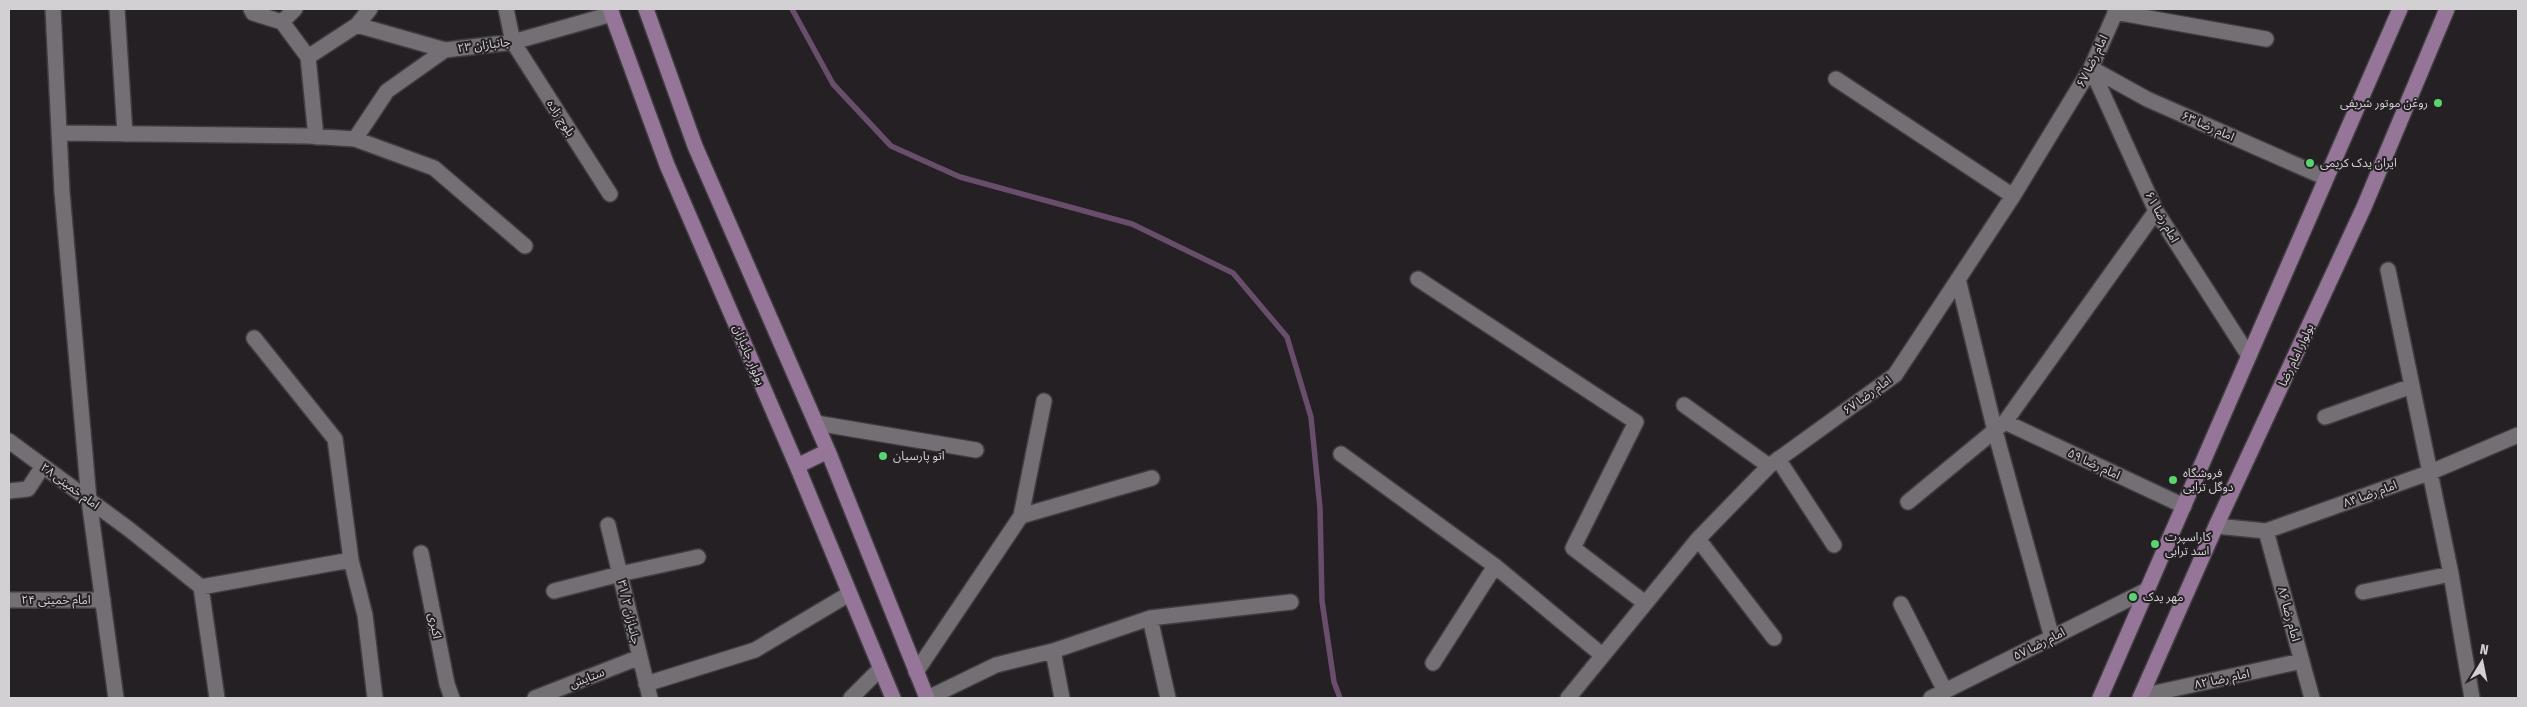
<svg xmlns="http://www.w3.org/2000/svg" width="2527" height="707" viewBox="0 0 2527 707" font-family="'Fira Sans Condensed','Noto Sans Arabic',sans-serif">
<rect width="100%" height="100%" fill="#242024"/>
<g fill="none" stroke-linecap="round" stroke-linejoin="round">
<path stroke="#694e6c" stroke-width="5.5" d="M792,9l41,75 58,62 69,31 172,47 101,49 54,64 24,80 9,91 2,93 12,81 6,16"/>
<g stroke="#403d40" stroke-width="18">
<path id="minor" d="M53,9l9,183 27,308 27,198
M117,9l8,125
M251,9l2,4 29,9 26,35
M506,9l7,33 97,152
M2115,12l151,27
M282,22l13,-13
M357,25l88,25 68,-8 99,-28
M308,57l8,80
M308,57l49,-32 13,-16
M2091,68l65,143 93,145
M2091,68l56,31 179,79
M1836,79l177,117
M59,133l249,3 47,3 79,29 91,78
M355,139l32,-48 58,-41
M2388,270l63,304 21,124
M1418,279l218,143 -63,126 72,55
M1958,279l37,152 57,207
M254,338l81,101 16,121 14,55 10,83
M1684,405l85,61
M2325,417l87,-31
M2005,422l179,84
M816,423l160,27
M9,441l121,89 71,57 150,-27
M1341,454l154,112 107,89
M1778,459l56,86
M9,491l19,-2 15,-23
M1908,502l97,-80 151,-211
M1021,516l131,-38
M608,525l42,173
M2216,526l50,5 165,-59 87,-37
M2266,531l46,167
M1698,539l76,99
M421,553l26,131 5,14
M201,587l16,111
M554,591l66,-17 78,-17
M2363,592l88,-18
M9,600h94
M1901,604l44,87
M1150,618l18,80
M1053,651l9,47
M1433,663l62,-97
M916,672l105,-156 23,-115
M646,684l109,-34 94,-56
M2141,696l161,-35
M535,698l105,-41
M851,698l29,-29
M928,698l68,-33 57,-14 97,-33 141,-16
M1568,698l130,-159 71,-73 126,-91 118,-179 78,-128 26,-59
M1931,698l216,-108"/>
</g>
<g stroke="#403d40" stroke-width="18">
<path id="major" d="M610,9l57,156 130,301 96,232
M646,9l49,137 133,305 99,247
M797,466l31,-15
M2100,698l300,-689
M2140,698l76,-172 148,-319 83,-198"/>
</g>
<use href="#minor" stroke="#736f74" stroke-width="15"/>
<use href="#major" stroke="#957698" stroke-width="15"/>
</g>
<g fill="#58d570" stroke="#242024" stroke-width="2">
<circle cx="2438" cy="103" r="5"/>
<circle cx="2310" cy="163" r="5"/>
<circle cx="883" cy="456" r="5"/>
<circle cx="2173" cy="480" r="5"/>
<circle cx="2155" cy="544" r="5"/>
<circle cx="2133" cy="597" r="5"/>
</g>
<g text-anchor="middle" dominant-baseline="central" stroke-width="4" stroke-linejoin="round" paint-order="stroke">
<g font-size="12" fill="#d2d0d3" stroke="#242024">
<text transform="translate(484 45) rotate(-7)">جانبازان ۲۳</text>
<text transform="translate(2092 61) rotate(-64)">امام رضا ۶۷</text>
<text transform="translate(561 118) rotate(57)">بلوچ زاده</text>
<text transform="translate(2208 126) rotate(24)">امام رضا ۶۳</text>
<text transform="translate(2162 217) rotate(61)">امام رضا ۶۱</text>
<text transform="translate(749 355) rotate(67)">بولوار جانبازان</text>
<text transform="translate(2296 355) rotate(-65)">بولوار امام رضا</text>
<text transform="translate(1867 395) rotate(-36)">امام رضا ۶۷</text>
<text transform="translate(2094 464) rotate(25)">امام رضا ۵۹</text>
<text transform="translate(70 486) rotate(36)">امام خمینی ۲۸</text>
<text transform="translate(2370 494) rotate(-20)">امام رضا ۸۴</text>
<text x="56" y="600">امام خمینی ۲۴</text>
<text transform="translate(629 612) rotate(77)">جانبازان ۳۱/۲</text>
<text transform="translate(2289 614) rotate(75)">امام رضا ۸۶</text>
<text transform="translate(435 626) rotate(79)">اکبری</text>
<text transform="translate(2039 644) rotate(-27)">امام رضا ۵۷</text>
<text transform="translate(587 678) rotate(-21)">ستایش</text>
<text transform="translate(2222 679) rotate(-12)">امام رضا ۸۲</text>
</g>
<g font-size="12" fill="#d2d0d3" stroke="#242024" text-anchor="start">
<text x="2428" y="103" text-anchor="end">روغن موتور شریفی</text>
<text x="2320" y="163">ایران یدک کریمی</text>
<text x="893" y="456">اتو پارسیان</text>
<text x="2183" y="473">فروشگاه<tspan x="2183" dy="14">دوگل ترابی</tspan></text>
<text x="2165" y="537">کاراسپرت<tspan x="2165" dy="14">اسد ترابی</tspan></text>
<text x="2143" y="597">مهر یدک</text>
</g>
</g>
<rect width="2527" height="707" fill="none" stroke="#d2d0d3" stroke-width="20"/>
<g transform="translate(2482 662) rotate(10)" stroke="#242024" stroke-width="4" paint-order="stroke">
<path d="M0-4L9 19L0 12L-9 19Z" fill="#d2d0d3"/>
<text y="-8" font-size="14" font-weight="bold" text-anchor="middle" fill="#d2d0d3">N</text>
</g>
</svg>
